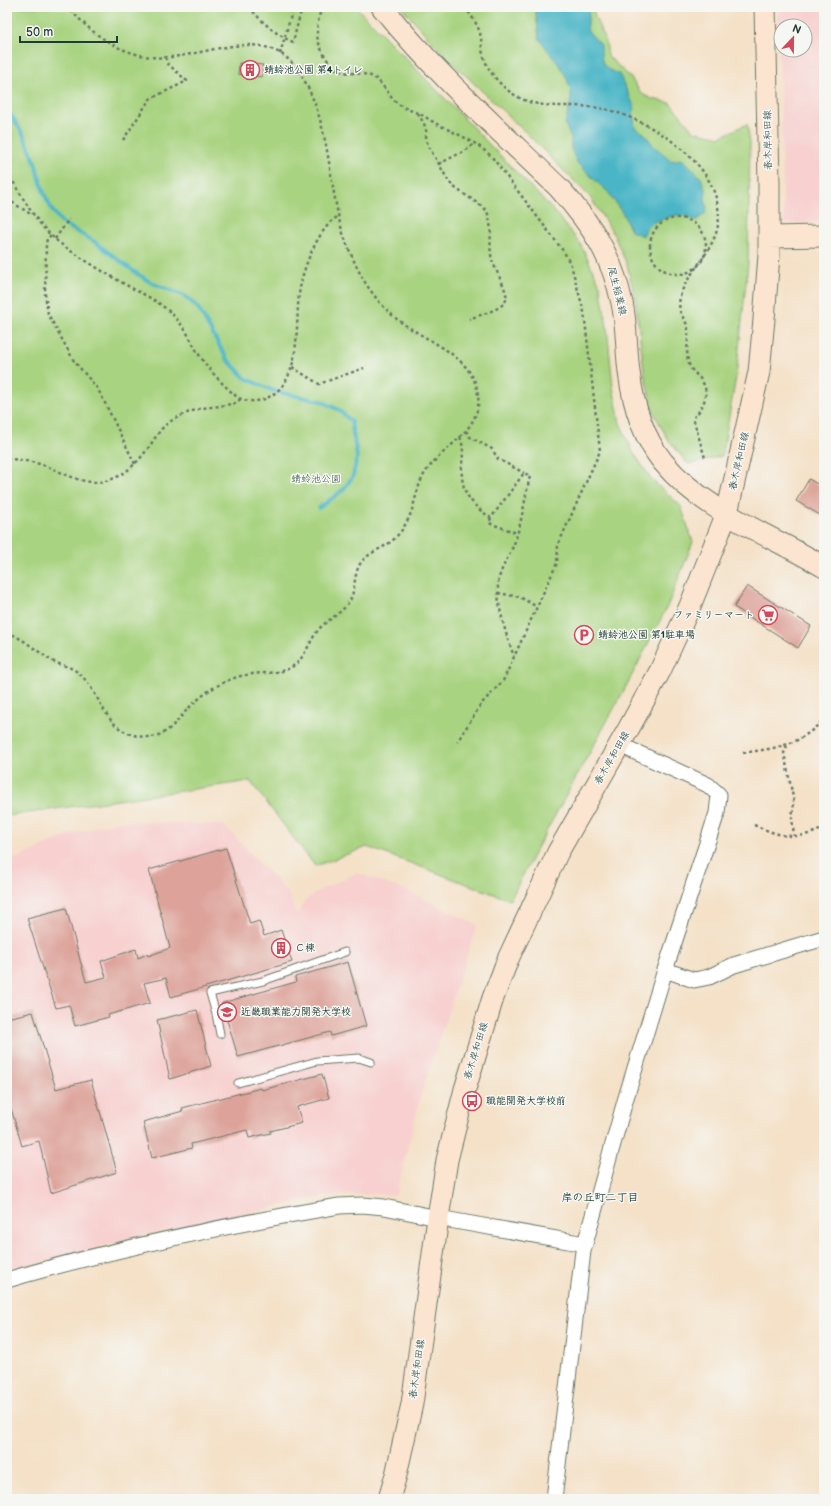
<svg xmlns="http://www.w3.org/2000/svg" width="831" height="1506" viewBox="0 0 831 1506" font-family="'Balsamiq Sans','Klee One',sans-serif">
<rect width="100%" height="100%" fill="#f6f6f2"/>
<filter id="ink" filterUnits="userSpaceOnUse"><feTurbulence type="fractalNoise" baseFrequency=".025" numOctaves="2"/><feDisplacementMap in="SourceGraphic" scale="8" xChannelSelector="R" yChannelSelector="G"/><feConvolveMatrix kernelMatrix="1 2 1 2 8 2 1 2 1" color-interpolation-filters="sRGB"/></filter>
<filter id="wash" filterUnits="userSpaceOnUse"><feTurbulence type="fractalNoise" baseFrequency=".012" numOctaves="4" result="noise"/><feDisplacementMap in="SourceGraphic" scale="16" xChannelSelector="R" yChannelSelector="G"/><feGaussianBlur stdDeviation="0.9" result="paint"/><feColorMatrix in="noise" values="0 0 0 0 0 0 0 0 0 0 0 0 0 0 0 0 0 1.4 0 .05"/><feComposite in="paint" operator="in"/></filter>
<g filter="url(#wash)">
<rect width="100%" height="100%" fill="#f4e1c7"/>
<path fill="#f7d0cf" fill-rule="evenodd" d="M778,7h46v216l-40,1zM781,26h24v24h-24z
M120,821l104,4 65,69 8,21 8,-14 15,-11 37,-17 48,17 72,35 -56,169 -25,101 -21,-1 -50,2 -198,43 -120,34v-410l61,-28z"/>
<path fill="#a8d380" stroke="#64885a" d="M7,7h349l198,204 26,32 20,42 7,42 6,60 7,36 13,29 19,28 29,26 12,36 -26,65 -39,76 -92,167 -26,50 -143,-53 -52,19 -65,-85 -243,35z
M401,7h192l2,10 11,25 2,14 22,21 12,17 10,5 18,4 24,28 26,6 27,-13 3,18 -2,122 -12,113 -14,79 -34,8 -21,-26 -15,-29 -8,-37 -9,-75 -8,-32 -13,-30 -24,-38 -67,-67 -78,-74z"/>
<path fill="#4ab5c6" stroke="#34797d" d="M535,7h51l3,5 -2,18 14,15c0,17 0,23 18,29l15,32 -1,6 2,16 9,5 9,12 19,16 9,-2 5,3 15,16 5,14 -1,7 2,9 -2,6 -10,7 -9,-5 -9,-1 -8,2 -15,5 -7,5 -4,9 -12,-5 -8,-17 -14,-21 -31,-29 -4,-8 -3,-8v-10l-6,-14 6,-24v-9l-4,-12 -5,-10 -23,-31z"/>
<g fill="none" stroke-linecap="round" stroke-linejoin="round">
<path stroke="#4ab5c6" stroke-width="4" d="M7,112l4,3 13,21 10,23 10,34 8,17 10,13 30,17 44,33 16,10 33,13 13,12 29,51 18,19 29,13 47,10 18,9 12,11 6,36 -4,19 -10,14 -24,18"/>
</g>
<g id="blocks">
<path fill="#dda39a" d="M239,63l24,2 -1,12 -24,-3z
M809,479l15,9v19l-4,8 -24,-14z
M747,586l64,40 -13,22 -64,-41z
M226,848l24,76 9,-3 5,15 17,-6 11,32 -121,35 -5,-19 -22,5 6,20 -42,12 1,2 -34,9 -6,-21 -13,3 -29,-90 39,-10 20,74 20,-5 -5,-16 35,-12 2,9 9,-4 1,2 22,-8 -21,-78z
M348,962l18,64 -35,10 -1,-4 -92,25 -16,-54 74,-21 -1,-5z
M197,1010l14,56 -41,13 -13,-59z
M33,1012l23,77 35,-9 26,92 -66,21 -12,-52 -17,5 -15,-51v-77z
M322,1074l7,24 -32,9 5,16 -32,8 1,2 -22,5 -2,-8 -56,14 1,4 -40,10 -9,-36 40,-11 -1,-3 79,-20 1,2z"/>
</g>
</g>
<g filter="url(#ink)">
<use href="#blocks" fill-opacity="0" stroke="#6a7667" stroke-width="1"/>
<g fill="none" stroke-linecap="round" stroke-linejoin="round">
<g stroke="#6a7667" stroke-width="9">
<path id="lane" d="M220,1034l-4,-20 -6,-21 53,-12 82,-29
M238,1083l79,-22 42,-3 12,4"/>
</g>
<g stroke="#6a7667" stroke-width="17">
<path id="street" d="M665,970l29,10 15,-3 25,-12 90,-27
M7,1280c109,-32 220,-55 332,-74l24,-1 21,2 54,11 147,26
M554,1499l29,-248 42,-150 40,-131 52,-157 2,-18 -11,-10 -88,-40"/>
</g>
<g stroke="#6a7667" stroke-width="23">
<path id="secondary" d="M382,7c53,66 116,122 177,181 32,36 53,67 63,115 5,23 4,46 7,69 4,32 14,65 34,90 40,49 108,73 161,105
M769,237l55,-1
M389,1499l7,-24 16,-71 26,-186 9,-58 18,-71 28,-91 15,-39 50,-107 71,-124 31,-57 30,-65 37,-93 32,-141 5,-53 5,-64v-73l-4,-175"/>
</g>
<path stroke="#6a7667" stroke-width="2.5" stroke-dasharray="3 3" stroke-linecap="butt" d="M249,7c13,15 26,27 44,35l9,-35
M321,7c-1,8 -4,16 -4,24 -1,12 11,36 23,40 12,4 25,0 36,8 9,7 14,20 24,26 6,4 13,6 20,9 8,4 15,10 23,13 20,10 32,14 49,30l72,95 7,13 13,47 16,139 -42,94 -1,18 -54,118 -21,22 -25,39
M465,7c5,7 11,15 14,23 3,8 2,16 4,24 5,19 19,34 35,43 25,14 54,6 81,11 42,7 106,46 117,90 2,8 4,18 2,27 -2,13 -10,26 -18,37 -10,15 -24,30 -20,49 2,7 8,12 8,19 1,11 -3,23 1,34 2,8 10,11 14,19 7,11 -1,27 -10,35l12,40
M292,12l3,-5
M280,54l12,-42 -6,-5
M418,113c3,6 7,11 8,17 1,4 -1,8 1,12 3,9 9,16 13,24 3,5 6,11 9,16 8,10 34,22 38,30 7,15 1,33 5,48 3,10 17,32 14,40 -4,10 -27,15 -37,19
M123,140l27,-41 37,-18 -19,-17 -3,-7
M439,164l31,-16 4,-6
M7,172c16,25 29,53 54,72 21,15 44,29 67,42 24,13 38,18 55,41 6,8 10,18 15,26 10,16 24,31 38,43 8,6 18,6 26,4 46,-16 30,-81 39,-117 4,-20 19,-57 38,-67
M7,199l25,16
M650 246a28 28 0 1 1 56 0a28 28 0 1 1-56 0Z
M51,235l-4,4 -1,5 -1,50 3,20 26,47 23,27 7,13 31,63
M55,239l14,-20
M292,367l27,17 45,-16
M466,431l4,6 22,12 6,10 26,14
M460,437c4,10 3,17 2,28 -2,26 8,39 29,53l33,-45 6,3c-5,22 -8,46 -16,68 -6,16 -17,28 -16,46 0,18 9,49 16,66
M7,459c13,0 27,3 39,7 16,6 31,16 49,16 24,0 41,-17 54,-35 7,-10 12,-20 22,-26 12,-7 26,-13 40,-14 10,-1 18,-2 27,-5l2,-3
M491,518l-2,5 28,10
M498,593l22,4 17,10
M7,632c17,7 30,19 45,29 8,4 17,5 24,10 28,21 25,64 71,66 22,1 32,-21 47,-34 8,-7 17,-15 27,-19 7,-4 17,-8 25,-9 18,-4 37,1 51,-12 10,-10 13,-23 22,-34 9,-10 22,-15 30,-27 7,-11 4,-26 11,-38 7,-11 22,-15 32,-23 5,-5 10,-10 13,-16 11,-17 10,-39 22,-55 18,-25 55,-40 51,-75 -4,-40 -53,-54 -80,-75 -14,-11 -26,-26 -35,-41 -9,-17 -18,-37 -23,-56 -10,-41 -11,-84 -27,-124 -5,-12 -11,-25 -20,-35 -37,-41 -95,-2 -141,-7 -35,-4 -61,-24 -84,-50
M787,746l-3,7 10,49 -2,16 2,18
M743,753c37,-6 54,-6 81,-34
M754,825c27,12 43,16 70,3"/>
<use href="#lane" stroke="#fff" stroke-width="7"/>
<use href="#street" stroke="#fff" stroke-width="15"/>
<use href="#secondary" stroke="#fce5d0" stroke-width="21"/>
</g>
</g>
<defs>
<g id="building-ring" transform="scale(1)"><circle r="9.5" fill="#f6f6f2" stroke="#d1495b" stroke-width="1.5"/><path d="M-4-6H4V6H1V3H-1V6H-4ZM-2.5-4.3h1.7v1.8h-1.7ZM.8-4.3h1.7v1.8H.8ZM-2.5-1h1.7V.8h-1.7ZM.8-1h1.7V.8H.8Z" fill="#d1495b"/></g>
<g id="supermarket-ring" transform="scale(1)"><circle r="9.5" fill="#f6f6f2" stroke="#d1495b" stroke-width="1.5"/><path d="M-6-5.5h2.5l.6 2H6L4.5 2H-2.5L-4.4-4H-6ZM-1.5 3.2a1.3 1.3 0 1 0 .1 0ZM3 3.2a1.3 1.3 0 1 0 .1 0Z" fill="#d1495b"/></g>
<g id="parking-ring" transform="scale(1)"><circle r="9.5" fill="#f6f6f2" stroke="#d1495b" stroke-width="1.5"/><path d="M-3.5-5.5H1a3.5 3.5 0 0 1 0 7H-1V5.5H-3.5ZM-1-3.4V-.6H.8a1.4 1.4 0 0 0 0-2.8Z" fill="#d1495b"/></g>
<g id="university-ring" transform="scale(1)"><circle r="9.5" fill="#f6f6f2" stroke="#d1495b" stroke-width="1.5"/><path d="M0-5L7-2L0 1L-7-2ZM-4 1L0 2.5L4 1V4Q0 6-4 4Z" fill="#d1495b"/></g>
<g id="bus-ring" transform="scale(1)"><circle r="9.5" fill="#f6f6f2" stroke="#d1495b" stroke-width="1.5"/><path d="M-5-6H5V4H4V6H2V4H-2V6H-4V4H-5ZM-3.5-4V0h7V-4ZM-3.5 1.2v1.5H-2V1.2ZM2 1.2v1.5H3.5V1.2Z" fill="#d1495b"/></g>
</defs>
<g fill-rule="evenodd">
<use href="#building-ring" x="250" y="70"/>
<use href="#supermarket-ring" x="768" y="615"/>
<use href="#parking-ring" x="584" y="635"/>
<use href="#building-ring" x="281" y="948"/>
<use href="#university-ring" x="227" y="1012"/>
<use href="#bus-ring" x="472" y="1101"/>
</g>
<g text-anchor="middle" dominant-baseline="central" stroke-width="3" stroke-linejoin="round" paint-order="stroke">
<g font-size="10" font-weight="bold" fill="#1f3d34" stroke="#f6f6f2" text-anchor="start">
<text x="264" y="70">蜻蛉池公園 第4トイレ</text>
<text x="754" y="615" text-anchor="end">ファミリーマート</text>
<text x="598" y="635">蜻蛉池公園 第1駐車場</text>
<text x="295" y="948">Ｃ棟</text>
<text x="241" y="1012">近畿職業能力開発大学校</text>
<text x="486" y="1101">職能開発大学校前</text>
</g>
<g font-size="10" fill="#1f3d34" stroke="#f6f6f2">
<text transform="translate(768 140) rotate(-91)">春木岸和田線</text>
<text transform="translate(617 291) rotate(76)">尾生稲葉線</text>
<text transform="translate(739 461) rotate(-77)">春木岸和田線</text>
<text transform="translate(612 758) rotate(-60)">春木岸和田線</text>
<text transform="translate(476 1051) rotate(-73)">春木岸和田線</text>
<text transform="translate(417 1369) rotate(-82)">春木岸和田線</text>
</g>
<g font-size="10" fill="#3a5b43" stroke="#f6f6f2">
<text x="316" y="479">蜻蛉池公園</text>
</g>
<g font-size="11" font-weight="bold" fill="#1f3d34" stroke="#f6f6f2">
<text x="600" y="1197">岸の丘町二丁目</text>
</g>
</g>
<rect width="831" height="1506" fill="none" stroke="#f6f6f2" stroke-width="24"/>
<g transform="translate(793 38) rotate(22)"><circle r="19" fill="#f6f6f2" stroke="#a0aca6"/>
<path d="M0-3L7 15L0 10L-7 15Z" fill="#d1495b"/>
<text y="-6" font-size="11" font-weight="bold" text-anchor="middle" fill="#1f3d34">N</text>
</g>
<path d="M20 36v6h97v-6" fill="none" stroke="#1f3d34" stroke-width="2"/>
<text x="26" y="36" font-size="12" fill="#1f3d34" stroke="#f6f6f2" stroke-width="3" paint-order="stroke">50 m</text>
</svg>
